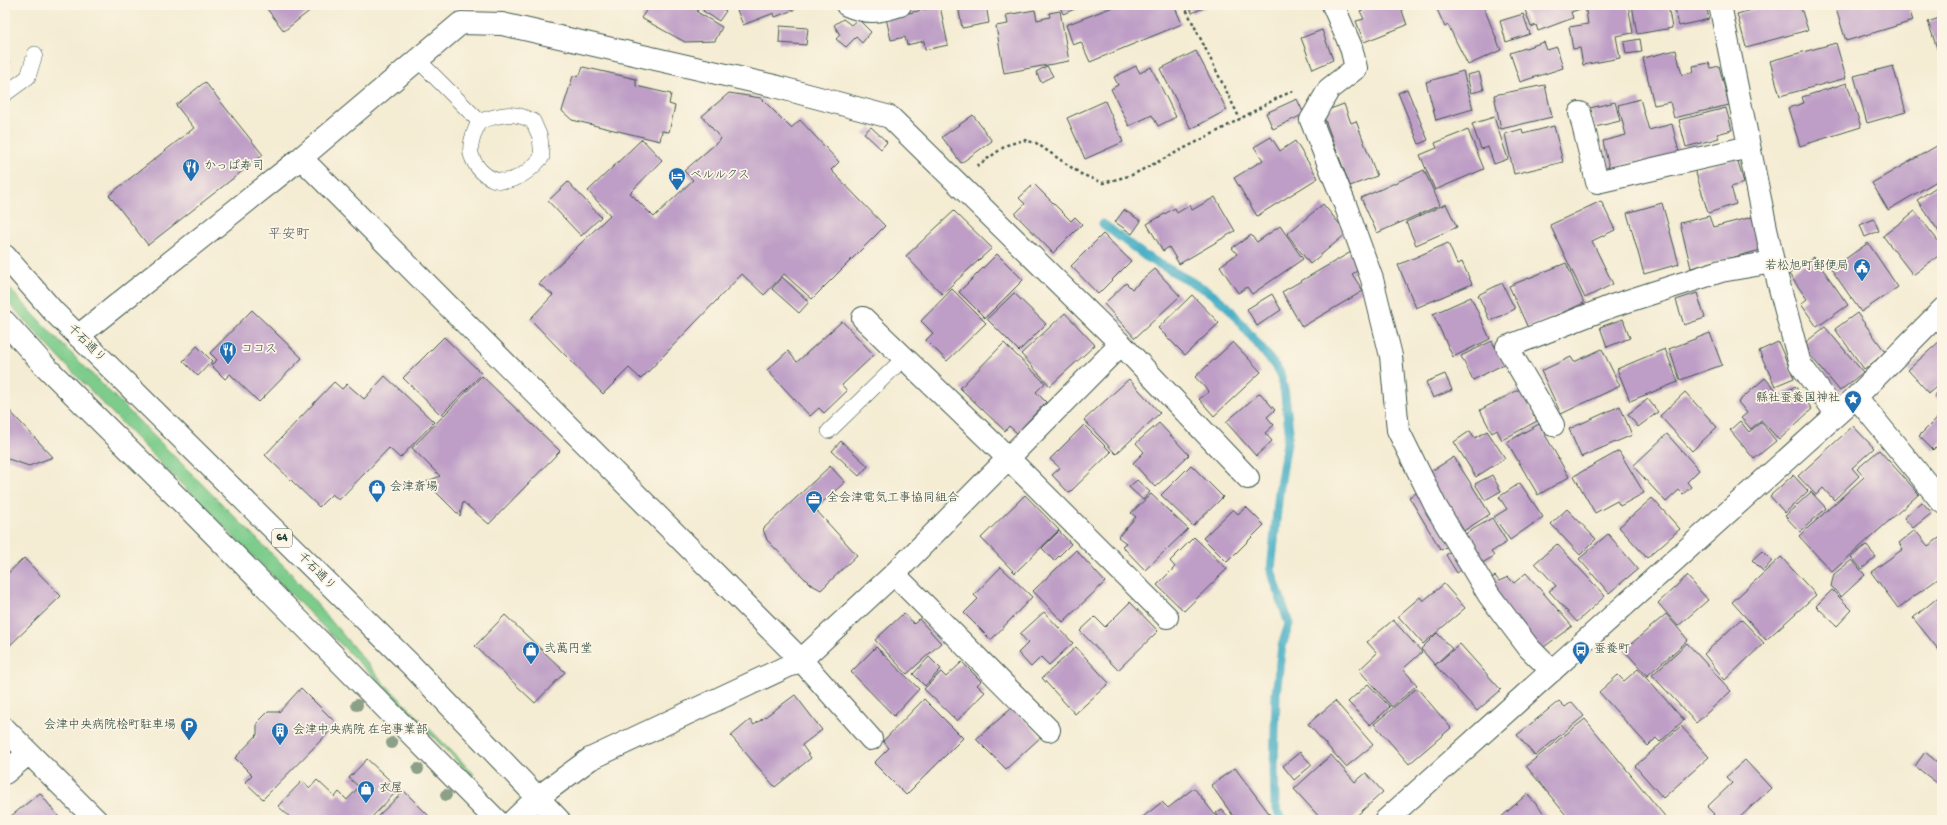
<svg xmlns="http://www.w3.org/2000/svg" width="1947" height="825" viewBox="0 0 1947 825" font-family="'Gochi Hand','Klee One',sans-serif">
<rect width="100%" height="100%" fill="#fcf5e5"/>
<filter id="ink" filterUnits="userSpaceOnUse"><feTurbulence type="fractalNoise" baseFrequency=".025" numOctaves="2"/><feDisplacementMap in="SourceGraphic" scale="8" xChannelSelector="R" yChannelSelector="G"/><feConvolveMatrix kernelMatrix="1 2 1 2 8 2 1 2 1" color-interpolation-filters="sRGB"/></filter>
<filter id="wash" filterUnits="userSpaceOnUse"><feTurbulence type="fractalNoise" baseFrequency=".012" numOctaves="4" result="noise"/><feDisplacementMap in="SourceGraphic" scale="16" xChannelSelector="R" yChannelSelector="G"/><feGaussianBlur stdDeviation="0.9" result="paint"/><feColorMatrix in="noise" values="0 0 0 0 0 0 0 0 0 0 0 0 0 0 0 0 0 1.4 0 .05"/><feComposite in="paint" operator="in"/></filter>
<g filter="url(#wash)">
<rect width="100%" height="100%" fill="#f4ecd3"/>
<path fill="#7dcc8c" stroke="#4e8460" d="M5,284l51,54 231,231 96,113 91,92 -2,2 -300,-301 -106,-110 -61,-66z"/>
<g fill="none" stroke-linecap="round" stroke-linejoin="round">
<path stroke="#45adc4" stroke-width="9" d="M1103,224l42,32 63,35 19,15 53,66 5,23 4,35 -10,62 -8,78 18,54 -7,22 -6,47 -2,76 1,35 6,16"/>
</g>
<g id="blocks">
<path fill="#be9ec6" d="M264,5h53l-33,26z
M650,5h44l5,2 -2,5 25,15 -7,14 -30,1 -44,-24z
M701,5h16l9,6 -7,10 -16,-10 1,-3z
M735,5h59l2,4 -21,8 -1,-4 -31,12z
M958,5h28l3,18 -27,5z
M1059,5h25l-21,9z
M1118,5h56l8,19 -92,38 -9,-20 -8,3 -7,-20z
M1189,5h21l-18,8z
M1375,5h25l7,20 -43,17 -8,-21 8,-2 -4,-8z
M1435,5h56l-7,3 17,42 -33,15 -20,-40 -3,2z
M1529,5h53l1,3 -12,4 2,6 -35,13 -2,-6 -5,2 -7,-20z
M1585,5h43l5,28 -17,3 4,22 -37,7 -3,-17 -7,1 -4,-22 19,-3z
M1632,5h36l4,23 -35,6z
M1674,5h32l3,14 -30,7z
M1769,5h19v1l12,-1 8,25 -62,17 -9,-33z
M1848,5h60l5,16 -67,20 -10,-32z
M940,6l8,39 -23,5 -1,-9 -17,4 -2,-8 -14,3 -5,-22z
M1035,10l2,10 13,-3 -1,-4 11,-2 9,50 -65,12 -8,-47 12,-2 -2,-9z
M1523,14l7,20 -24,8 -6,-21z
M1942,17v46l-14,-41z
M843,19l8,6 7,-6 13,13 -9,11 -6,-6 -10,10 -10,-8 4,-4 -6,-10z
M780,26l28,2 -2,17 -27,-2z
M1322,30l11,30 -20,9 -12,-31z
M1640,39l2,13 -16,2 -2,-12z
M1544,42l3,8 10,-3 6,21 -43,14 -10,-29z
M1836,43l10,35 -66,18 -10,-35z
M1676,50l6,25 12,-3 -1,-6 16,-3 2,5 8,-2 10,39 -55,13 -4,-16 -16,3 -11,-47z
M1196,51l31,59 -36,19 -31,-60z
M5,55l5,7 -5,4z
M1047,66l6,10 -12,6 -5,-10z
M1136,66l4,7 11,-6 25,50 -18,9 -6,-11 -23,11 -18,-37 7,-4 -4,-8z
M1893,66l13,46 -39,11 -13,-47z
M583,67l53,12v7l35,8 -2,10 6,2 -6,26 -7,-1 -2,10 -88,-21 -10,-9 11,-35 7,-1z
M1463,71l10,38 -37,11 -10,-38z
M1479,72l5,18 -13,3 -4,-18z
M205,82l58,73 -115,90 -39,-50 85,-67 -18,-23z
M1847,83l14,44 -61,19 -12,-38 16,-5 -2,-6z
M1545,85l7,32 -51,12 -7,-34z
M1407,89l21,51 -9,4 -21,-51z
M729,93l32,5 30,30 9,-8 39,42 -8,8 54,56 -73,73 -28,-25 -20,21 -22,-21 -101,105 -12,-11 -26,26 -73,-75 23,-24 -14,-11 71,-69 -22,-24 54,-52 20,21 -32,33 24,24 39,-37 -9,-9 37,-32 -19,-23z
M1297,99l7,15 -31,15 -7,-16z
M1640,99l9,31 23,-6 8,32 -35,9 -1,-5 -35,8 -6,-27 23,-6 -8,-30z
M1105,101l18,41 -38,17 -18,-41z
M1615,102l5,19 -25,6 -5,-19z
M1344,104l7,19 5,-2 21,55 -27,10 -28,-74z
M1726,108l6,22 -15,4 2,4 -33,9 -7,-27z
M973,115l19,26 -31,22 -19,-26z
M1494,117l14,42 -14,5 -6,-17 -7,2 -9,-25z
M1554,126l9,36 -49,12 -9,-40 17,-5 1,5z
M871,127l16,15 -6,7 -17,-16z
M1468,130l16,39 -49,21 -15,-35 17,-7 -2,-5z
M1271,137l9,14 15,-10 23,37 -61,38 -23,-38 29,-18 -9,-13z
M1942,143v35l-54,32 -16,-27z
M1737,158l7,25 -13,4 5,17 -28,9 -13,-43z
M1424,170l16,35 -63,28 -16,-35z
M568,182l33,35 -20,19 -33,-35z
M1942,183v53l-25,-36z
M1034,184l37,37 4,-4 7,7 -29,29 -38,-39 10,-10 -6,-6z
M1215,197l20,34 -56,33 -10,-17 -6,4 -16,-27 28,-16 2,5 13,-8 2,5z
M1601,201l14,29 -23,11 21,43 -28,14 -35,-73z
M1662,203l17,61 -35,10 -17,-61z
M1323,204l24,29 -37,31 -23,-30z
M1446,204l11,23 -41,18 -10,-23z
M1124,210l17,11 -9,13 -17,-12z
M954,211l38,37 -50,46 -36,-38z
M1915,211l27,35v7l-29,22 -30,-39z
M1709,216l4,11 39,-10 9,33 -70,18 -11,-45z
M1874,219l5,12 -14,6 -5,-12z
M1280,226l23,33 -51,35 -5,-7 -9,6 -18,-27 17,-12 -5,-6 19,-13 6,7z
M1103,234l28,27 -33,33 -27,-28z
M1448,243l9,21 5,-2 10,22 -56,24 -18,-43z
M1868,243l30,44 -37,25 -30,-43z
M1351,252l10,17 -9,5 11,17 -61,36 -20,-35z
M997,254l26,26 -38,38 -26,-26z
M1814,257l34,48 -31,22 -16,-23 6,-5 -18,-25z
M1566,263l18,40 -56,25 -19,-42z
M1155,269l25,27 -45,42 -31,-34 22,-21 6,6z
M782,277l27,25 -10,11 -27,-24z
M1502,283l13,26 -25,12 -12,-26z
M952,289l34,34 -39,38 -21,-21 7,-7 -12,-12z
M1014,293l32,31 -27,27 -32,-32z
M1697,293l8,25 -21,7 -8,-25z
M1272,294l9,16 -24,16 -10,-17z
M1192,295l27,28 -34,32 -27,-27z
M1471,297l19,42 -37,18 -20,-43z
M252,310l50,48 -43,44 -29,-28 -5,5 -14,-14 6,-5 -7,-7z
M1065,313l30,32 -45,41 -29,-32z
M1857,313l29,40 -22,16 -29,-40z
M1623,319l7,19 -23,9 -7,-20z
M842,321l32,34 -32,30 5,6 -23,22 -5,-5 -9,8 -43,-46 21,-19 9,11z
M1825,327l38,45 -23,19 -30,-36 -4,-13z
M1710,333l12,32 -42,15 -11,-31z
M444,337l38,37 -41,41 -38,-37z
M1942,339v43l-13,11 -21,-23z
M1492,341l12,23 -31,16 -12,-24z
M1233,342l28,30 -47,44 -15,-17 10,-7 -14,-15z
M1778,342l16,36 -19,8 -16,-35z
M1004,343l41,40 -9,9 10,10 -29,31 -8,-7 -4,5 -45,-43z
M197,346l15,15 -14,15 -15,-15z
M1602,349l18,37 -59,28 -20,-43 30,-14 3,5z
M1665,349l13,33 -48,19 -13,-32z
M1445,374l7,16 -19,8 -7,-16z
M385,376l49,46 -34,36 -11,-10 -50,52 -7,-6 -13,13 -54,-52 69,-73 8,7 5,-5 17,15z
M482,376l78,75 -71,73 -26,-22 -3,14 -34,-34 14,-6 -28,-28z
M1765,378l16,18 14,-10 17,23 -33,31 -18,-20 -10,9 -10,-11 6,-5 -9,-11z
M1129,379l31,34 -44,41 -32,-34z
M1942,388v16l-8,-9z
M1520,389l17,32 -35,19 -5,-10 -5,3 -12,-23z
M1685,392l32,35 -25,24 -32,-35z
M1260,393l15,17 -8,7 7,8 -9,8 7,8 -16,15 -30,-34z
M1648,399l10,13 -20,15 -10,-13z
M5,406l48,51 -24,9 -24,-8z
M1620,406l12,29 -51,22 -12,-28z
M1940,415l2,3v23l-9,9 -14,-14z
M1740,421l9,11 12,-10 15,19 -22,18 -24,-29z
M1159,423l30,32 -34,32 -22,-24 11,-11 -8,-9z
M1539,424l30,53 -31,18 -31,-53z
M1084,425l27,27 -42,41 -17,-18 8,-7 -10,-9z
M1853,426l21,22 -22,20 7,8 -25,24 -11,-12 -7,7 -18,-19z
M1470,431l5,7 12,-7 18,27 -29,19 -22,-35z
M1667,434l32,36 -12,12 4,5 -8,7 -4,-4 -13,12 -33,-36z
M841,441l27,25 -9,10 -27,-25z
M1879,450l40,44 -87,78 -33,-36 65,-59 -7,-8z
M1619,451l25,42 -24,13 -3,-5 -22,12 -21,-37z
M1454,457l36,57 -28,18 -37,-57z
M1191,465l32,32 -30,29 -32,-31z
M830,466l15,16 -30,27 42,46 -36,35 -11,-6 -43,-44 -4,-11z
M1492,475l9,16 -16,9 -10,-16z
M1793,475l15,16 -23,22 -15,-17z
M1137,480l13,12 -7,8 -14,-13z
M1520,483l23,34 -33,23 -16,-23 13,-8 -8,-12z
M1420,491l32,53 -11,6 -32,-53z
M1811,492l15,16 -26,24 -15,-16z
M1151,494l37,35 -43,41 -23,-24 4,-3 -8,-6 18,-20 -5,-4z
M1025,495l34,35 -44,43 -34,-35z
M1652,498l28,31 -33,29 -28,-31z
M1922,502l10,11 -19,15 -9,-10z
M1246,507l18,18 -37,37 -24,-24 30,-29 5,5z
M1567,509l29,30 -16,16 -29,-31z
M1492,518l15,24 -16,10 3,4 -15,9 -17,-29z
M1915,530l13,16 14,-10v40l-44,32 -27,-36 32,-23 -4,-6z
M1059,531l12,13 -17,17 -12,-13z
M1608,534l30,35 -29,24 -30,-34z
M1194,537l33,32 -43,42 -27,-26 18,-18 -5,-6z
M1557,544l48,52 -28,26 -28,-31 7,-5 -21,-23z
M1866,545l10,12 -14,12 -11,-12z
M1454,549l12,17 -9,7 -11,-18z
M1076,550l29,32 -42,40 -30,-31z
M1762,551l10,10 -9,10 -11,-11z
M1781,557l35,38 -50,45 -34,-38z
M24,558l37,38 -56,54v-74z
M1852,560l13,15 -24,22 -10,-11 3,-12z
M1001,567l31,30 -41,43 -27,-27 14,-14 -4,-4z
M1526,573l46,53 -32,24 -53,-68 8,-6 4,5 9,-4 6,6z
M1687,576l21,24 -30,26 -20,-23z
M1444,584l21,24 -42,36 -25,-28 22,-19 3,4z
M1832,590l20,20 -15,16 -21,-20z
M1942,594v60l-29,-36z
M1130,602l28,29 -40,39 -38,-39 15,-14 10,10z
M1044,612l29,31 -24,22 -8,-8 -10,10 -13,-14 10,-10 -8,-9z
M904,613l10,11 5,-5 22,24 -34,31 -32,-34z
M1666,614l22,26 -41,36 -23,-26z
M505,615l60,57 -30,31 -60,-57z
M1741,619l23,24 -39,37 -21,-26z
M1393,620l29,32 -19,17 14,16 -25,22 -33,-37 18,-17 -10,-11z
M1437,633l15,16 -17,16 -14,-16z
M1687,643l44,48 -35,32 -44,-48z
M1460,644l41,46 -24,21 -42,-46z
M876,647l43,42 -25,27 -43,-44z
M1076,647l33,36 -34,31 -33,-36z
M929,657l12,12 -16,17 -12,-12z
M962,662l19,19 -4,4 8,7 -28,29 -33,-32 17,-17 5,5z
M1638,669l46,51 -24,22 -4,-4 -8,8 -49,-54 19,-17 6,6z
M1368,684l22,23 -20,18 -22,-23z
M301,688l36,36 -74,75 -18,-17 7,-7 -17,-17 22,-23v-12l11,-11h11z
M1417,688l34,40 -42,36 -35,-40z
M795,695l27,35 -20,15 9,13 -36,29 -44,-51 19,-16 4,5z
M924,699l39,39 -57,57 -32,-32 15,-15 -6,-7z
M1335,701l38,44 -27,22 -38,-43z
M1559,701l6,6 7,-5 12,14 -49,40 -18,-21z
M1012,708l29,29 -35,32 -30,-30z
M1585,719l83,101h-98l-44,-54z
M1681,726l28,31 -46,41 -28,-32z
M1300,752l12,13 -18,15 -11,-14z
M1925,752l17,14v21l-27,-21z
M1331,755l24,27 11,-9 17,19 -31,28h-30l-28,-31z
M367,759l32,30 -30,31h-76l-15,-14 24,-25 8,7 7,-8 18,17 4,-5 8,8 12,-13 -10,-9z
M1745,760l26,28 -34,32h-29l6,-6 -7,-7 25,-24 -6,-6z
M1235,768l39,52h-38l-25,-35z
M1194,788l25,32h-80l23,-18 6,6z
M404,791l29,29h-59z
M40,793l21,27h-55z
M1527,794l23,26h-52z
M1222,809l8,11h-9l-5,-7z"/>
</g>
</g>
<g filter="url(#ink)">
<use href="#blocks" fill-opacity="0" stroke="#3f574c" stroke-width="1"/>
<g fill="none" stroke-linecap="round" stroke-linejoin="round">
<g stroke="#3f574c" stroke-width="16">
<path id="lane" d="M418,60l61,61c24,-6 31,-11 54,0l7,16 2,20c-15,18 -38,35 -60,15 -5,-5 -9,-10 -11,-18 -2,-11 4,-23 8,-33
M5,94l23,-17 7,-23
M829,431l75,-73"/>
</g>
<g stroke="#3f574c" stroke-width="24">
<path id="street" d="M847,5c20,9 32,7 53,0
M1333,5l18,42 5,21 -27,21 -18,31 35,87 26,72 19,77 7,74 38,77 53,88 40,53 23,23
M1720,5l53,257 27,102 36,49
M1580,113l17,69 152,-35
M301,158l500,502 70,79
M863,318l145,140 159,159
M78,336l223,-178 160,-135 41,1 272,62 116,31 231,227 127,134
M1856,397l86,105
M1553,425l-46,-78 105,-41 109,-35 52,-9
M894,574l155,156
M5,729l91,91
M5,773l24,-20
M514,820l23,-22 53,-39 211,-99 93,-86 227,-230
M1386,820l470,-423 86,-87"/>
</g>
<g stroke="#3f574c" stroke-width="24">
<path id="primary" d="M5,256l48,55 358,354 148,155
M5,322l39,43 145,144 307,311"/>
</g>
<path stroke="#3f574c" stroke-width="2.5" stroke-dasharray="3 3" stroke-linecap="butt" d="M1184,5l56,114
M977,166l30,-21 17,-5 12,3 45,31 22,9 29,-8 88,-45 59,-33 17,-7"/>
<use href="#lane" stroke="#fff" stroke-width="15"/>
<use href="#street" stroke="#fff" stroke-width="22"/>
<use href="#primary" stroke="#fff" stroke-width="22"/>
</g>
<g fill="#8ca088">
<circle cx="357" cy="705" r="6"/>
<circle cx="392" cy="743" r="6"/>
<circle cx="418" cy="769" r="6"/>
<circle cx="446" cy="795" r="6"/>
</g>
</g>
<defs>
<g id="restaurant-pin" transform="scale(0.9)"><path d="M0 17L-7.5 6A9.5 9.5 0 1 1 7.5 6Z" fill="#1f6fb2" stroke="#fcf5e5"/><path d="M-5-6h1v4h1v-4h1v4h1v-4h1v5L-1.5 .5V6h-2V.5L-5-1ZM5-6V6H3V1.5H1.5Q1.5-4 5-6Z" fill="#fff"/></g>
<g id="hotel-pin" transform="scale(0.9)"><path d="M0 17L-7.5 6A9.5 9.5 0 1 1 7.5 6Z" fill="#1f6fb2" stroke="#fcf5e5"/><path d="M-6-4.5h1.5V1H6V5H4.5V3h-9V5H-6ZM-4 0a1.8 1.8 0 1 1 3.6 0ZM.5 0V-2.5h3Q6-2.5 6 0Z" fill="#fff"/></g>
<g id="civic-pin" transform="scale(0.9)"><path d="M0 17L-7.5 6A9.5 9.5 0 1 1 7.5 6Z" fill="#1f6fb2" stroke="#fcf5e5"/><path d="M-.6-6.5H3V-4.5H.6V-3L4-1V1h2V6H-6V1h2V-1L-.6-3ZM-1.2 2.5V6h2.4V2.5Z" fill="#fff"/></g>
<g id="sight-pin" transform="scale(0.9)"><path d="M0 17L-7.5 6A9.5 9.5 0 1 1 7.5 6Z" fill="#1f6fb2" stroke="#fcf5e5"/><path d="M0-6L1.8-2.2L6-1.7L2.9 1.2L3.7 5.4L0 3.3L-3.7 5.4L-2.9 1.2L-6-1.7L-1.8-2.2Z" fill="#fff"/></g>
<g id="shop-pin" transform="scale(0.9)"><path d="M0 17L-7.5 6A9.5 9.5 0 1 1 7.5 6Z" fill="#1f6fb2" stroke="#fcf5e5"/><path d="M-5-2.5h2.3a2.7 3.5 0 0 1 5.4 0H5L5.5 6h-11ZM-1.5-2.5h3a1.5 2.3 0 0 0-3 0Z" fill="#fff"/></g>
<g id="office-pin" transform="scale(0.9)"><path d="M0 17L-7.5 6A9.5 9.5 0 1 1 7.5 6Z" fill="#1f6fb2" stroke="#fcf5e5"/><path d="M-6-3h4V-5.5h4V-3h4V5H-6ZM-1-4.5V-3h2v-1.5ZM-6 0V1H6V0Z" fill="#fff"/></g>
<g id="bus-pin" transform="scale(0.9)"><path d="M0 17L-7.5 6A9.5 9.5 0 1 1 7.5 6Z" fill="#1f6fb2" stroke="#fcf5e5"/><path d="M-5-6H5V4H4V6H2V4H-2V6H-4V4H-5ZM-3.5-4V0h7V-4ZM-3.5 1.2v1.5H-2V1.2ZM2 1.2v1.5H3.5V1.2Z" fill="#fff"/></g>
<g id="parking-pin" transform="scale(0.9)"><path d="M0 17L-7.5 6A9.5 9.5 0 1 1 7.5 6Z" fill="#1f6fb2" stroke="#fcf5e5"/><path d="M-3.5-5.5H1a3.5 3.5 0 0 1 0 7H-1V5.5H-3.5ZM-1-3.4V-.6H.8a1.4 1.4 0 0 0 0-2.8Z" fill="#fff"/></g>
<g id="building-pin" transform="scale(0.9)"><path d="M0 17L-7.5 6A9.5 9.5 0 1 1 7.5 6Z" fill="#1f6fb2" stroke="#fcf5e5"/><path d="M-4-6H4V6H1V3H-1V6H-4ZM-2.5-4.3h1.7v1.8h-1.7ZM.8-4.3h1.7v1.8H.8ZM-2.5-1h1.7V.8h-1.7ZM.8-1h1.7V.8H.8Z" fill="#fff"/></g>
</defs>
<g fill-rule="evenodd">
<use href="#restaurant-pin" x="191" y="167"/>
<use href="#hotel-pin" x="677" y="176"/>
<use href="#civic-pin" x="1862" y="267"/>
<use href="#restaurant-pin" x="228" y="350"/>
<use href="#sight-pin" x="1853" y="399"/>
<use href="#shop-pin" x="377" y="488"/>
<use href="#office-pin" x="814" y="499"/>
<use href="#shop-pin" x="531" y="650"/>
<use href="#bus-pin" x="1581" y="650"/>
<use href="#parking-pin" x="189" y="726"/>
<use href="#building-pin" x="280" y="731"/>
<use href="#shop-pin" x="366" y="789"/>
</g>
<g text-anchor="middle" dominant-baseline="central" stroke-width="3.5" stroke-linejoin="round" paint-order="stroke">
<rect fill="#fcf5e5" stroke="#617469" stroke-width="1" x="272" y="529" width="20" height="18" rx="3"/>
<g font-size="11" font-weight="bold" fill="#1f3d34">
<text x="282" y="538">64</text>
</g>
<g font-size="12" fill="#1f3d34" stroke="#fcf5e5" text-anchor="start">
<text x="204" y="167">かっぱ寿司</text>
<text x="690" y="176">ベルルクス</text>
<text x="1849" y="267" text-anchor="end">若松旭町郵便局</text>
<text x="241" y="350">ココス</text>
<text x="1840" y="399" text-anchor="end">縣社蚕養国神社</text>
<text x="390" y="488">会津斎場</text>
<text x="827" y="499">全会津電気工事協同組合</text>
<text x="544" y="650">弐萬円堂</text>
<text x="1594" y="650">蚕養町</text>
<text x="176" y="726" text-anchor="end">会津中央病院桧町駐車場</text>
<text x="293" y="731">会津中央病院 在宅事業部</text>
<text x="379" y="789">衣屋</text>
</g>
<g font-size="12" fill="#1f3d34" stroke="#fcf5e5">
<text transform="translate(86 344) rotate(45)">千石通り</text>
<text transform="translate(316 572) rotate(45)">千石通り</text>
</g>
<g font-size="14" fill="#575f67" stroke="#fcf5e5">
<text x="289" y="235">平安町</text>
</g>
</g>
<rect width="1947" height="825" fill="none" stroke="#fcf5e5" stroke-width="20"/>
</svg>
